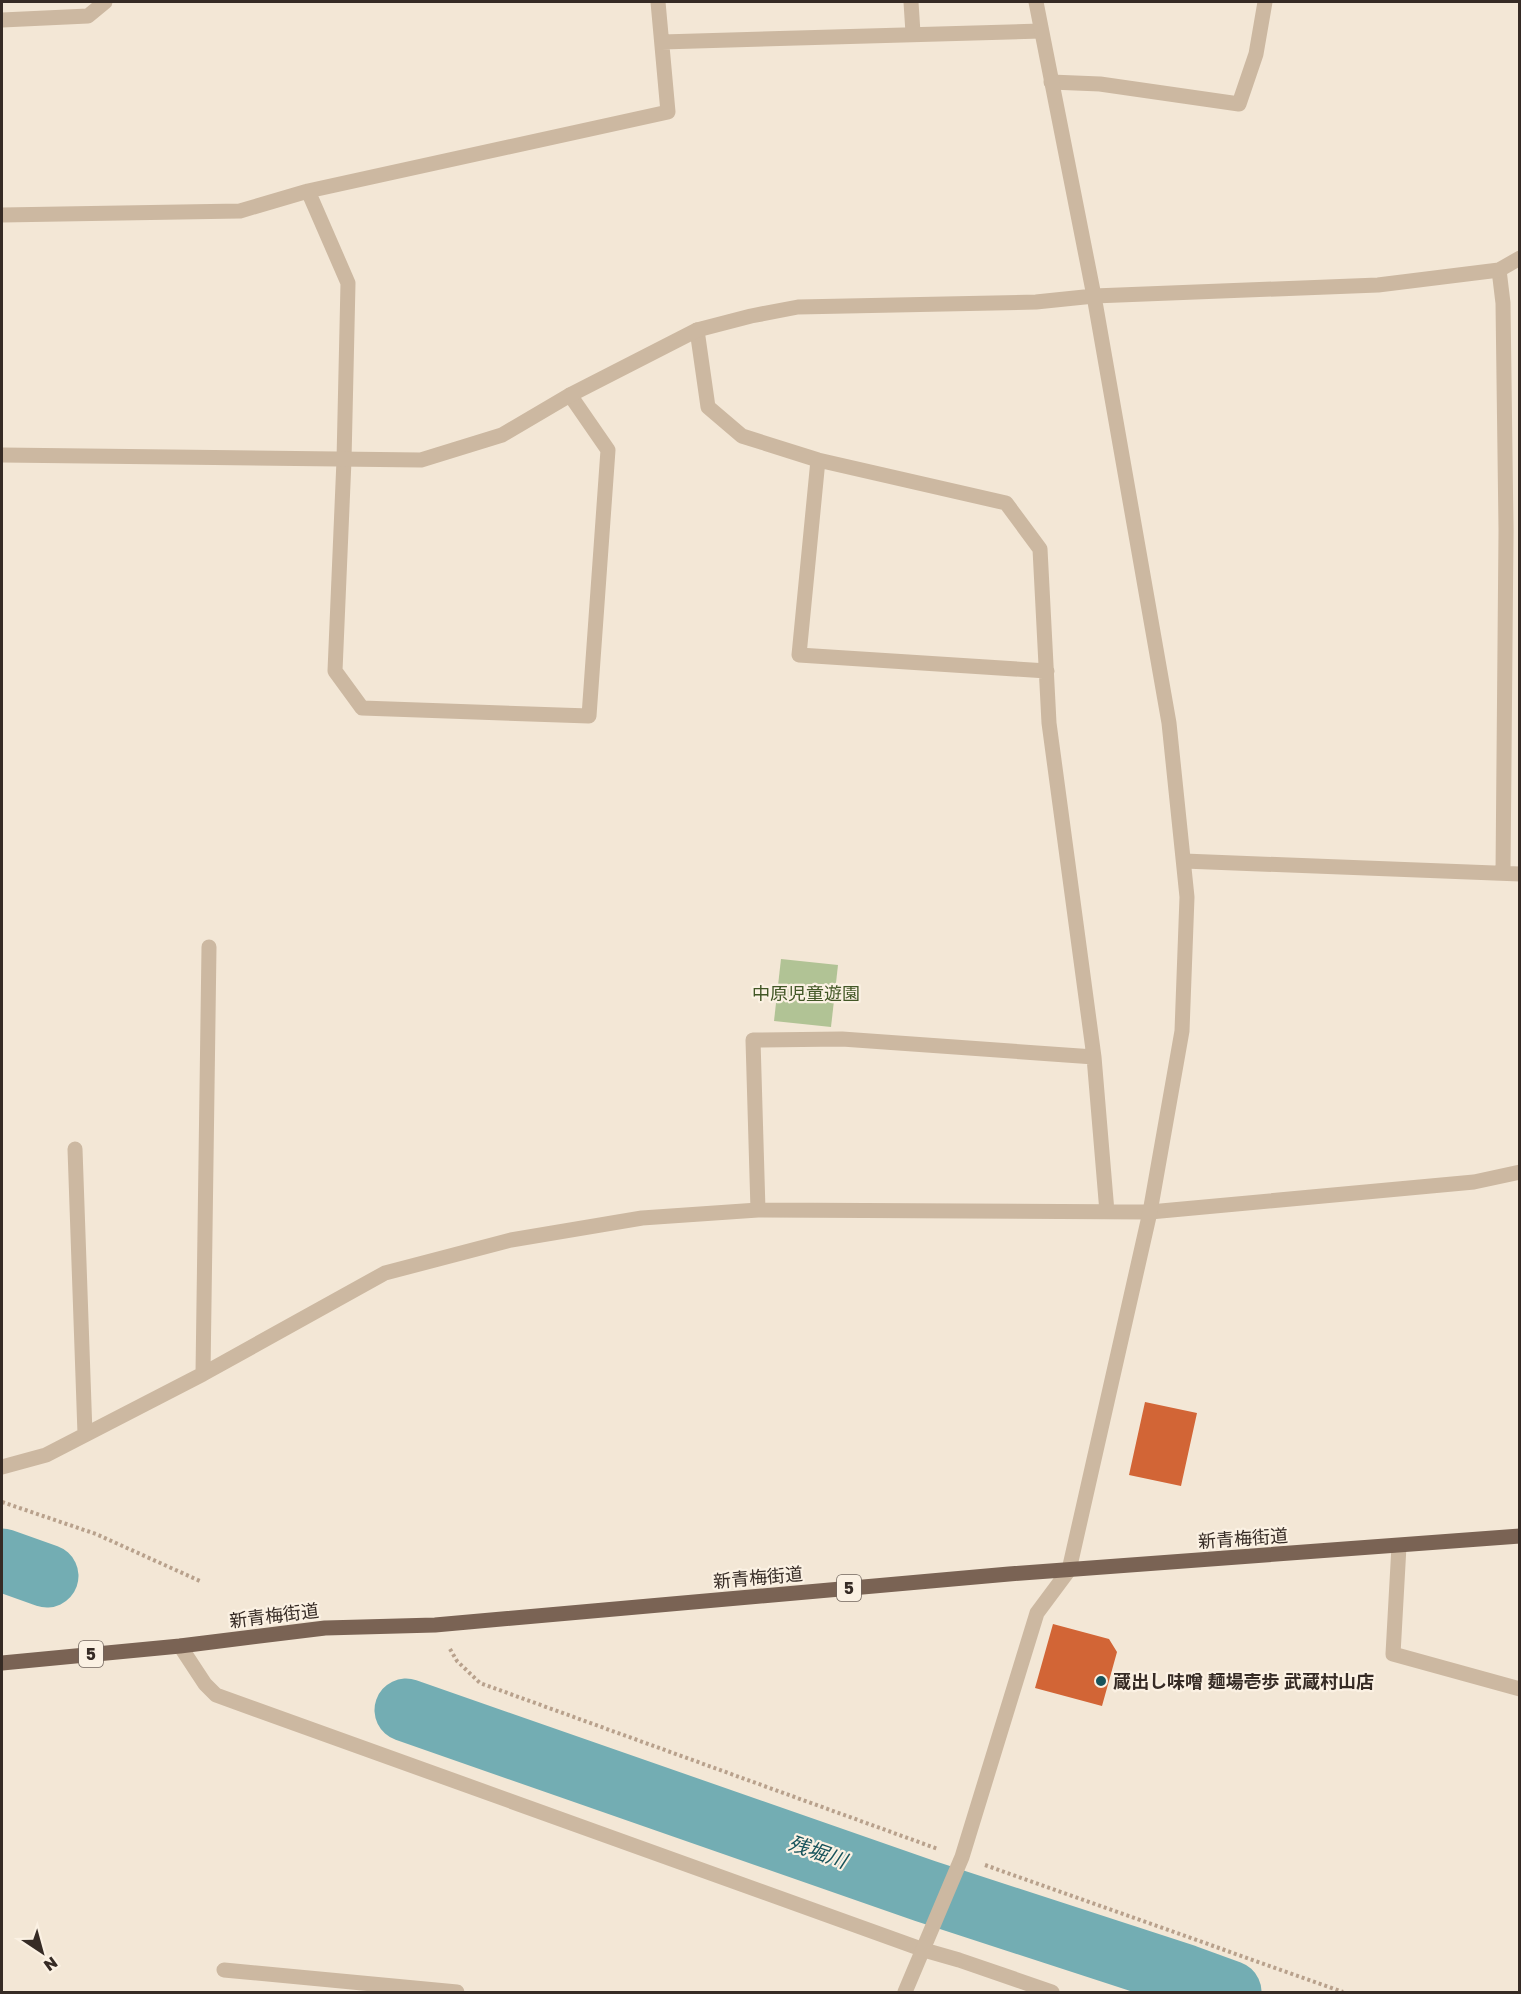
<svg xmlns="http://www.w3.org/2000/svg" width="1521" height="1994" viewBox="0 0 1521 1994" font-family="'Golos Text','Noto Sans JP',sans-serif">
<rect width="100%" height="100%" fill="#f3e7d6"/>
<path fill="#b1c395" d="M781,959l57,6 -7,62 -57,-6z"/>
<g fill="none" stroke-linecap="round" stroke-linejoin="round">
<path stroke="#73adb3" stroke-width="63" d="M2,1560l45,16
M406,1710l519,181 261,85 44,16"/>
</g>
<path fill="#d26536" d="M1145,1402l52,11 -16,73 -52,-11z
M1053,1624l56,15 8,13 -15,54 -67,-18z"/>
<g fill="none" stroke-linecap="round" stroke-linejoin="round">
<path stroke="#b8a18c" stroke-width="4" stroke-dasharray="3 3" stroke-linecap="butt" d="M2,1502l94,32 104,47
M450,1649l7,12 23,22 458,166
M985,1865l358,127"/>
<path stroke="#ccb8a1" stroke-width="15" d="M180,1646l25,38 11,11 708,255"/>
<path stroke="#ccb8a1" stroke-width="15" d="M911,2l2,31
M2,20l86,-4 17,-14
M662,42l379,-11
M1051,82l49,2 139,20 17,-50 9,-52
M308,191l40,92 -4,177 -9,211 27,37 227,8 19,-266 -38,-55
M2,215l238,-4 68,-20 360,-79 -10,-110
M1499,270l4,33 3,227 -3,343
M697,330l11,77 34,29 76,24 188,43 34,46 9,174 45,334 13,155
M818,460l-19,195 248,16
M1184,861l336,13
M75,1149l10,285
M758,1210l-5,-170 89,-1 252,18
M203,1374l6,-427
M2,1467l44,-12 157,-81 182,-101 126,-33 131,-22 116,-8 392,2 324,-30 46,-10
M1399,1546l-6,108 127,35
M924,1950l35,10 93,32
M224,1970l233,22
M905,1992l57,-135 75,-244 32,-43"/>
<path stroke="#ccb8a1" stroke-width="15" d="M1036,2l58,294 75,427 18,174 -5,134 -32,181 -81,358
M2,455l419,5 81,-25 68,-40 127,-65 54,-14 47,-9 238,-5 58,-6 284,-11 121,-15 21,-12"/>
<path stroke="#7a6354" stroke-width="15" d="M2,1663l178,-17 145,-18 110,-3 574,-51 511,-38"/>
</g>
<circle fill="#17535b" stroke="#fbf1e3" stroke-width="2" cx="1101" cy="1681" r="6"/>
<g text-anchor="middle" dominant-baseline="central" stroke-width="4.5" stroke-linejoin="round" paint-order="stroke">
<g fill="#fbf1e3" stroke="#71665e" stroke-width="1.5">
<rect x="837" y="1575" width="24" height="26" rx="4.5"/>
<rect x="79" y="1641" width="24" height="26" rx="4.5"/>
</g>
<g font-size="16" font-weight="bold" fill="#362b25">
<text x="849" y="1588">5</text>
<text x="91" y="1654">5</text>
</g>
<g font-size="18" fill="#425726" stroke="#fbf1e3">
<text x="806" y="993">中原児童遊園</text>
</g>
<g font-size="18" fill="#362b25" stroke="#fbf1e3">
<text transform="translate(1243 1538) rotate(-4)">新青梅街道</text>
<text transform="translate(758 1577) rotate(-5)">新青梅街道</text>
<text transform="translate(274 1615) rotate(-7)">新青梅街道</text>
</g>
<g font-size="18" font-weight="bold" fill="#362b25" stroke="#fbf1e3" text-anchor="start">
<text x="1113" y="1681">蔵出し味噌 麺場壱歩 武蔵村山店</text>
</g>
<g font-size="20" font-style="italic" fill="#17535b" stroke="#fbf1e3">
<text transform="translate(818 1851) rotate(19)">残堀川</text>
</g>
</g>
<rect width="1521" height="1994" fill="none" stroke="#362b25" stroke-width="6"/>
<g transform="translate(42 1952) rotate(144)" stroke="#fbf1e3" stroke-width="4.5" paint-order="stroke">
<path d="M0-4.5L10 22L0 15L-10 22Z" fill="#362b25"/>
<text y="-9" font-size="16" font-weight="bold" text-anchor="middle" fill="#362b25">N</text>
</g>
</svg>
